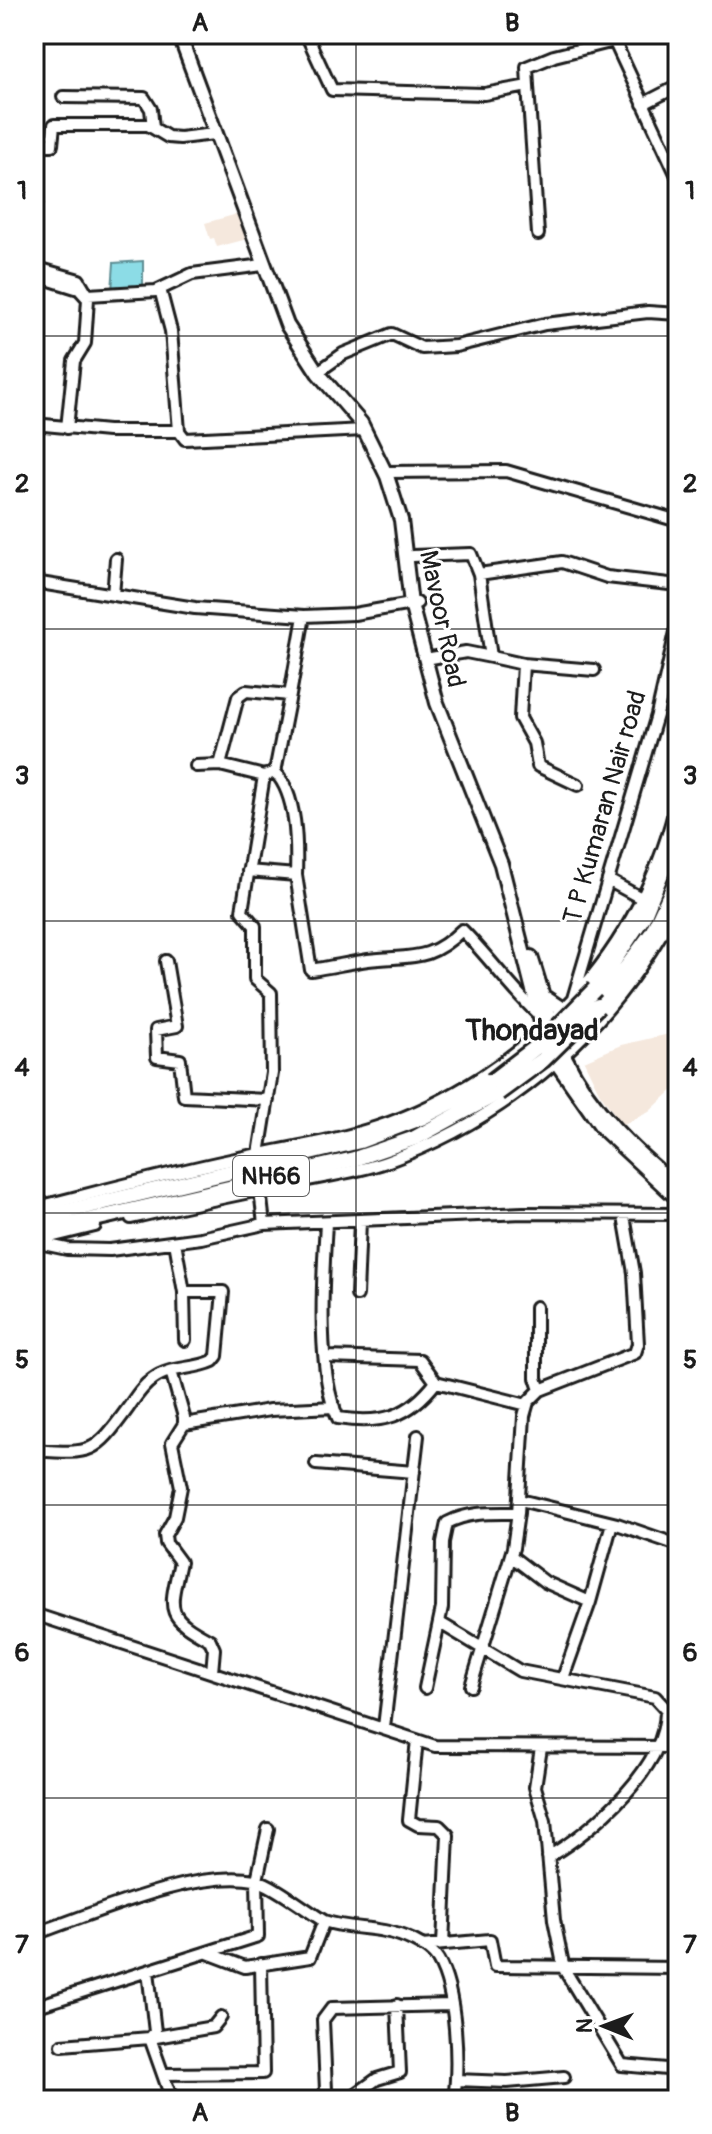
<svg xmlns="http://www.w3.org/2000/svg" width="712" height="2134" viewBox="0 0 712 2134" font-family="Pangolin,sans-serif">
<rect width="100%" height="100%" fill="#fff"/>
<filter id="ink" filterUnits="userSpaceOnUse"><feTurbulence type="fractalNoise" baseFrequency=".0125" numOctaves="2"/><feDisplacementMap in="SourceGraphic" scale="16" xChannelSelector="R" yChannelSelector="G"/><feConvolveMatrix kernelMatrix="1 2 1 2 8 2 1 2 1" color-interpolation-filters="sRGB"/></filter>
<g filter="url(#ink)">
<path fill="#f5e8dd" d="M241,213l10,25 -34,9 -3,-9 -4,1 -5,-16z
M678,1032v53l-29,27 -27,13 -23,-33 -15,-31 37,-16z"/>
<path fill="#8cdce6" stroke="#5f8f95" stroke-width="2" d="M143,261v32l-31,-2 2,-28z"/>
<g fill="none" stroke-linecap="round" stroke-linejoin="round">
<g stroke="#1c1c1c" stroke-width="16">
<path id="minor" d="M306,34l26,56 152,4 44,-8 -1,-19 27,-11 60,-15
M611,34l67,144
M187,37l26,-3
M528,86l10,148
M63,97l81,1 7,11 2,19
M643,104l35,-18
M34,145h18l2,-20h94l20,12 12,1 34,-4
M34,200l3,1
M34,267l45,13 9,15 68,-4 36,-17 71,-9
M34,275l45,14 9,10 -3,44 -11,18 -7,67
M160,289l11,42 8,100
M322,369l21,-15 49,-20 30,14 34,-2 89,-22 103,-12 30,2
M34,424l74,7h71l6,8 179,-9
M385,472l121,-1 172,50
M412,556l59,-2 8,20 83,-12 45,15 71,8
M34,582l161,26 109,8
M113,595l3,-36
M491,657l32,7 71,6
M431,658l35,-6 25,5 -12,-83
M523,664l-3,54 14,25 4,23 40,19
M220,765l44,11 11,-4 15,-77
M196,766l24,-1 18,-68 8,-6 44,4 14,-79 50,-2 63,-11
M275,772c22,23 22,72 21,103
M248,871l48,4 15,95c19,-3 38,-7 57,-10 43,-5 60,3 94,-30 28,28 49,59 78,86
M608,880l33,18
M166,961l11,65 -21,4 1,27 23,3 4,36 84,4
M572,1002l85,-287 21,-92
M259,1154l13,-81 -1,-80 -16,-14v-53l-13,-15 22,-135
M260,1190l4,34
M34,1208c67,-17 134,-35 201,-49 47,-10 96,-17 142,-32 150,-50 269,-177 301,-332
M131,1218c55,-13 110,-24 166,-36 29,-6 61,-10 89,-20 128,-46 231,-138 292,-259
M326,1223c-3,51 -10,149 12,195 44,7 71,-1 98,-36
M34,1241l61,-15
M34,1242l33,7 43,1 91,-12 63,-14 259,-11 155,1
M175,1242l9,50 1,48
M357,1295l3,-74
M536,1307v71l4,12
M327,1357l93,3 16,22 91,23
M171,1371l13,46v7l-12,19 9,44 -6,30 -10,18 1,8 14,19c-11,49 -15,54 30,78l4,9 -2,23
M184,1424l86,-14 64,-3
M34,1450c58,4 60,5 94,-42 7,-10 14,-22 25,-29 17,-13 41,-9 60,-18l4,-5 6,-64h-39
M316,1464l98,8
M520,1500l97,24 61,21
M511,1556l34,26 45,20
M34,1614l401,132 243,1
M440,1623l80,48 135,26 11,12c1,58 -72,121 -118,148
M563,1678l27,-76 22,-79
M471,1686l42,-138 5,-35
M425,1688l17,-80 1,-66 4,-19c23,-12 46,-10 71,-10l6,-97 4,-14 12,-12 95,-37 3,-9 -4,-71 -10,-57
M384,1727l34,-291
M417,1740l-8,80 9,5 21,1 9,9 -5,109
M541,1748l-6,39 10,34 9,99 10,49 58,96 56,5
M324,1921c21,7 39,6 60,10 17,3 45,14 54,29 19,32 21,104 16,140
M34,1934c60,-20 158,-65 221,-54 17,3 52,31 69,41l-14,36 -65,10 -37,-14
M422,1946l68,-6 5,26 183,2
M148,1971l7,61 -5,6 22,62
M34,2007l224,-71 -1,-56 11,-51
M62,2045l88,-7 63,-11 8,-10
M163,2074l100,-1 -2,-109
M456,2080l51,2 57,-5
M326,2090l-3,-70 9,-12 118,-3
M356,2100v-6l21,-15 23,-7 -3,-67"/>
</g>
<g stroke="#1c1c1c" stroke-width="18">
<path id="major" d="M179,34l108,291 31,48 43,50 26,53 14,44 10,84 26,99 64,161 42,166 13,32 47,67 75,70
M531,957c11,33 19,69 34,100 26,53 68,93 113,130
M546,998l18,12"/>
</g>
<g stroke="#1c1c1c" stroke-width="20">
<path id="highway" d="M595,989l48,-72 35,-84
M598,1006l54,-73 26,-56
M34,1219l326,-78 61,-23 71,-37
M34,1233l320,-74 61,-21 83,-45"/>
</g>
<use href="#minor" stroke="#fff" stroke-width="10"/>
<use href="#major" stroke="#fff" stroke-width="12"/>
<use href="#highway" stroke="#fff" stroke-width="14"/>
<g stroke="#1c1c1c" stroke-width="20" stroke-linecap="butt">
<path id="highway-bridge" d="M492,1081l51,-39 52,-53
M498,1093l45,-33 55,-54"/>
</g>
<use href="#highway-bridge" stroke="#fff" stroke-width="14"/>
</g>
</g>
<path fill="none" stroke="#1c1c1c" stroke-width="2" stroke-opacity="0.55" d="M356,34v2066M34,336h644M34,629h644M34,921h644M34,1213h644M34,1505h644M34,1798h644"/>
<g text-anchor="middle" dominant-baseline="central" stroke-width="6" stroke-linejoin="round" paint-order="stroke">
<rect fill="#fff" stroke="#606060" stroke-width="2" x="233" y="1156" width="76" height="40" rx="6"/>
<g font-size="24" font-weight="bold" fill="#1c1c1c">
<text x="271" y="1176">NH66</text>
</g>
<g font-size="26" fill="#1c1c1c" stroke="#fff">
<text transform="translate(442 619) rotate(78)">Mavoor Road</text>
<text transform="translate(605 807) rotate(-74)">T P Kumaran Nair road</text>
</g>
<g font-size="30" font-weight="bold" fill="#1c1c1c" stroke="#fff">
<text x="532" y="1030">Thondayad</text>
</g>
</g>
<rect width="712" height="2134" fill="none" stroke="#fff" stroke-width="88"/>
<g transform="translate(604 2026) rotate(271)" stroke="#ffffff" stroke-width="6" paint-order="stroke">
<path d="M0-6L14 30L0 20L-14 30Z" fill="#1c1c1c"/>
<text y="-12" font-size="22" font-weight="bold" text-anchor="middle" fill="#1c1c1c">N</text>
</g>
<rect x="44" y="44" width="624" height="2046" fill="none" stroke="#1c1c1c" stroke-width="3"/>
<g font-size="26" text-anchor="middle" font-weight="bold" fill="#1c1c1c">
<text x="200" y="31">A</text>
<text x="512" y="31">B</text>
<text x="22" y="199">1</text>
<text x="690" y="199">1</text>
<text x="22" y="492">2</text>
<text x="690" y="492">2</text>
<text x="22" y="784">3</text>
<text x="690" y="784">3</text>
<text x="22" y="1076">4</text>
<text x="690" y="1076">4</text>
<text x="22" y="1368">5</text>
<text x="690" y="1368">5</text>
<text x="22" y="1661">6</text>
<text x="690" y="1661">6</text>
<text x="22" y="1953">7</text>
<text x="690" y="1953">7</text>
<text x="200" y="2121">A</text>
<text x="512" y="2121">B</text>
</g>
</svg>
